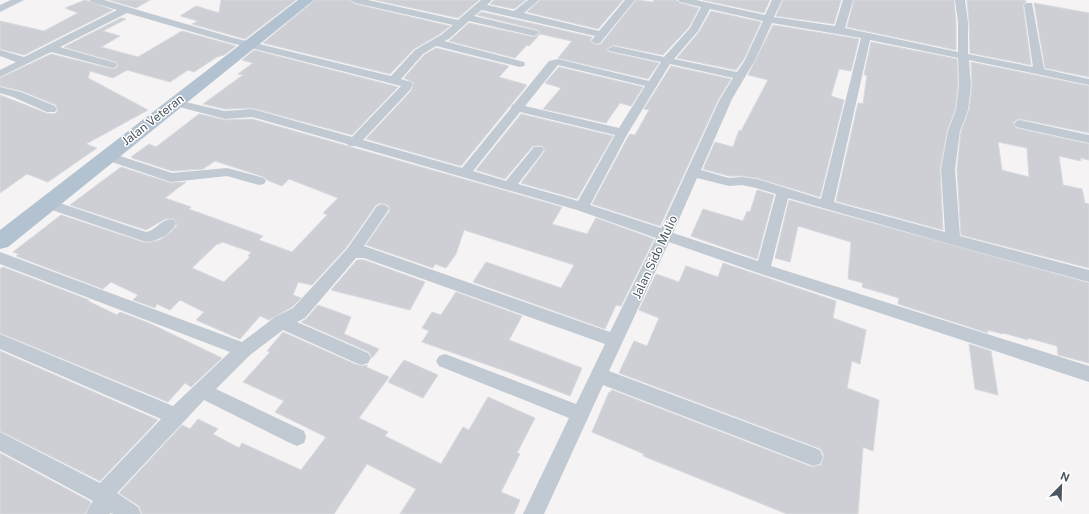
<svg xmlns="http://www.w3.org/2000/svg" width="1089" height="514" viewBox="0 0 1089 514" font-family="'Public Sans',sans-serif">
<rect width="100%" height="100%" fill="#f5f3f3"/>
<path fill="#cdcfd5" stroke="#d7d9de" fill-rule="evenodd" d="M85,0l28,10 -89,45 -24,-6v-28l44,10 34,-18 -13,-5z
M109,0h41l-14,8z
M221,0h75l-51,39 -53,-15 6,-3 -18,-5 16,-10 23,7z
M315,0h34l6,4 95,22 -10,8 -26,15 -24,25 -127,-31z
M375,0h104l-21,18z
M494,0h32l-12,9 -24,-5z
M540,0h83l-25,29 -71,-17z
M636,0l17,2 1,-2h22l4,3 19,5 -10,19 -26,28 -50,-10 -6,4 2,3 50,11 -11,16 -90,-21 14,-17 -32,-7 -11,12 -2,-1 -12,13 -66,-17 20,-18 65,14 6,-4 -2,-3 -61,-15 5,-3 110,25 -2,4 6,4 5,-1z
M703,0h67l-6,13z
M783,0h58l-7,24 -58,-8z
M854,0h100l2,22v28l-109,-23z
M967,0h58l1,2 -3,3 8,60 -61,-12 -1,-31z
M1034,3l55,10v64l-44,-9z
M711,11l50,11 -17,37 -8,11 -59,-12 22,-26z
M121,18l5,1 -23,12 17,5 -19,11 37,10 44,-26 54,15 -12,9 -7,2 -23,15 -6,-2 -18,12 -43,-12 -14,8 -23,-7 -2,7 60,32 -62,34 11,4 -49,34 -21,-8 -27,19v-98l46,18 9,1 3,-4 -2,-5 -34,-14 -22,-5v-8l51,-24 61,15 4,-1 2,-2 -2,-4 -52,-15z
M773,25l86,14 -8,32 -12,-2 -8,27 13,4 -24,97 -63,-19 -15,-2h-13l-26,-7 12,-27 18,5 6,-17 2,1 27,-51 -20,-5z
M871,42l86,17 1,27 -3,24 -8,21 -7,38 3,61 -107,-29 22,-98 5,1 4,-29h-3z
M436,48l73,18 -10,11 28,8 -66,81 -95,-27 45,-48 3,-8 -10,-5 20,-23z
M254,50l144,37 -46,48 -100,-27 -27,1 -22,-5 40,-29 -5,-1 15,-11 -11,-3z
M971,62l118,24v47l-69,-14 -4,1 -3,3 3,5 73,16v16l-9,-2 1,3 -22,-5 4,29 19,4 3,14 4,1v64l-128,-33 -4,-66 4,-38 8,-21 3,-24zM998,142l29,6 2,29 -27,-7z
M671,66l60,13 -12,19 -59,128 -68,-22 36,-67 2,-3 5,1 14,-25 -5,-1z
M559,67l84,20 -12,19 -11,-3 -14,20 -63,-14 18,-21 -16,-5z
M199,114l26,6 27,-1 310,88 -10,17 35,10 9,-16 58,21 -33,67 -5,-1 -11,24 -132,-47 13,-20 75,26 13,-23 -110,-35 -8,24 -10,14 -11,-4 -2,4 -67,-23 24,-35 -2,-5 -7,-2 -5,2 -30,43 -34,37 -14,-3 -5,13 8,3 -9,9 -23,13 -9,-4 -20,23 -44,-19 8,-8 -24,-12 -10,10 -13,-6 -2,4 -22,-8 5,-5 -27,-13 -8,7 -87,-33 3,-2 -6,-2 48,-37 85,28 14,-3 11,-8 6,-7 -3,-6h-9l-19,11 -76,-25 51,-38 50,16 15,-1 -21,16 26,9 -2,2 74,27 -4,4 33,12 35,-37 -4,-2 15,-15 -49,-19 -7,7 -15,-6 -3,-3 -49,-16 -12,8 -31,2 -40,-13 1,-1h-2l18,-13 7,3zM222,242l29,10 -3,4 2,1 -26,25 -32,-14 25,-24h2z
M521,114l92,22 -36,63 -56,-16 24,-32 -3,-5h-9l-28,33 -29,-9z
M757,190l17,5 -17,64 -66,-23 12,-27 40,12 4,-10 3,1z
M789,200l300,83v80l-31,-8 -1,-9 -29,-8v2l-25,-7v1l-16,-4 1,3 -90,-29 1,-6 -37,-11 1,-4 -15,-4 3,-37 -53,-16 -8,36 -15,-4z
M357,260h7l61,22 -15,28 -79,-20z
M723,263l113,38 -3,17 33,12 -6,34 -8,-3 -5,27 32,12 -6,51 -10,-4 -5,67h-71l-144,-58 1,-2 -52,-22 17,-40 1,1 2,-3 200,77 9,-2 3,-9 -3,-7 -202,-76 15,-32 13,5 12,-28 -20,-8 17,-36 23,8 7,-16 32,11z
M3,267l86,33 -1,1 29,14 3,-3 29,11 73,35 -31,29 -6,-4 -17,19 -168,-69v-64z
M456,292l66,24 -13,24 73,28 -12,28 -59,-23 -89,-31 7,-11 -7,-3 10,-16 9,3z
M318,305l33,12 -7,17 35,15 -7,9 -3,-6 -68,-30 5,-3z
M283,332l72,32 7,2 6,-1 -2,2 23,10 -30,41 29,14 -3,4 56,28 22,-37 6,3 19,-33 47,21 -18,35 3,1 -19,38 19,8 -6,14h-114l16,-25 -49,-25 -33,50h-192l-3,-8 -20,-13 63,-68 8,4 8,-10 20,10 -5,5 26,14 3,-5 59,27 25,-33 -51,-25 9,-11 -41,-19 27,-30 -3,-1z
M969,344l22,7 7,44 -23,-6z
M0,351l158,69 -58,61 -100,-50z
M404,360l34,15 -15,23 -35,-16z
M0,453l91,49 -6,12h-85z"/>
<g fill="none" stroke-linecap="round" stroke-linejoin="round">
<path fill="#c1cad2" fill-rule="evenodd" d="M11,0h13l-24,12v-7z
M89,0h15l130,38 157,38 24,-26 26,-15 12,-10 -98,-22 -5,-3h18l90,20 23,-20h11l-5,5 27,6 14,-11h11l-15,13 75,18 26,-31h10l-35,43 -4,1 -5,-3 4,-5 -113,-26 -8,6 64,15 1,2 -5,3 -65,-15 -20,18 -5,2 80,21 1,2 -1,2 -4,1 -84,-21 -13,8 -22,25 10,3 2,2 -3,6 -47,50 99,28 49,-60 1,-3 2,-1 35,-43 9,-2 91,22 12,-19 -52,-11 -1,-2 5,-3 51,11 26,-29 11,-21 -21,-5 -2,-2h18l69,15 7,-15h10l-8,17 61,9 8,-26h10l-8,28 113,24v-30l-3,-22h10l3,22v32l65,13 -9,-62 2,-2h6l12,66 45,10v6l-120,-25 2,26 -3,24 -8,21 -5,38 5,67 129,34v12l-136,-37 -165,-47 -17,68 318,100v16l-331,-109 -89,-31 -60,129 211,79 3,7 -3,7 -7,2 -210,-81 -59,129h-21l46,-96 -130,-52 -3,-5 3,-5 6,-2 131,50 29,-60 -241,-86h-8l-51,60 -8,4 71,31 3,5 -3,5 -6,2 -6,-2 -73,-33 -33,25 -34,34 88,42 2,6 -2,6 -7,3 -7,-3 -86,-43 -87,93 21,14 3,7h-28l-2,-1 -2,1h-23l3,-7 4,-6 -93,-50v-19l100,51 61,-64 -161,-70v-15l173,72 57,-54 -230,-88v-12l242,90 33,-25 18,-9 54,-59 30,-43 5,-2 5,2 2,3 -25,37 246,86 46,-94 -79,-28 -222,-64h-6l-2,-2 -95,-27 -27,2 -53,-14 -2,-2 2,-2 4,-1 49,11 27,-2 100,28 49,-51 -174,-44 -100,-29 -67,34 56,16 1,2 -1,2 -4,1 -61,-16 -51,25v-7l16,-8 -16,-6v-6l24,7 93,-47 -26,-8zM710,9l53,12 -18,39 -8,12 -63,-13 24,-28zM772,23l89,15 -40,161 -64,-20 -15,-2 -13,1 -28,-8 31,-71 23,-39zM870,40l88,18 1,28 -3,24 -8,21 -7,38 4,63 -111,-30zM670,64l63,14 -13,21 -59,129 -71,-23 38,-72zM558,65l87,21 -26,42 -94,-22zM520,112l95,23 -37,66 -60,-17 24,-31 2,-3 -2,-3h-8l-28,34 -33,-10zM697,178l32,8 13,-1 14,3 20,6 -18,67 -85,-28z
M0,87l21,5 34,14 2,3 -2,3h-8l-34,-15 -13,-4z
M1020,120l69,15v8l-73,-16 -2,-3 2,-3z
M108,152l64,21 55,-5 37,10 2,3 -2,3 -5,1 -32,-9 -56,6 -68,-23 -1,-3 1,-3z
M48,199l98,33c12,-2 15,-15 28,-12l2,4c-6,11 -18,17 -30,18l-103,-35 -2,-3 2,-3z"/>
<path fill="#b3c2d1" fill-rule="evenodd" d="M298,0h16l-306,247 -8,2v-19z"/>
</g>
<g text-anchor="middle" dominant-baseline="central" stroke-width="3" stroke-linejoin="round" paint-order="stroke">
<g font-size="12" fill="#4a5661" stroke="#fff">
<text transform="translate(153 120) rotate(-38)">Jalan Veteran</text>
<text transform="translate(655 257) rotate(-65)">Jalan Sido Mulio</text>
</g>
</g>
<g transform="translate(1061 486) rotate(23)" stroke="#ffffff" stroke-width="3" paint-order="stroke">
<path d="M0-3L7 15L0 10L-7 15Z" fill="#4a5661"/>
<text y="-6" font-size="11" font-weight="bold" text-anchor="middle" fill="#4a5661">N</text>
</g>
</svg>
